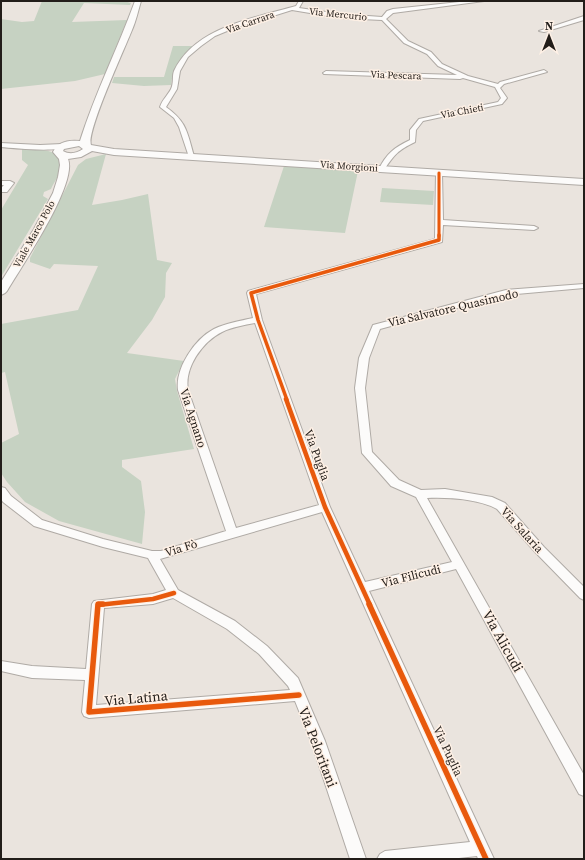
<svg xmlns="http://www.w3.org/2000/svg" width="585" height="860" viewBox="0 0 585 860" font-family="'Source Serif 4',serif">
<rect width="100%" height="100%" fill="#eae4de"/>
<path fill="#c6d2c2" d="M42,1h82l7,2 -1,2 -46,-2 -12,19 55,-2 -22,54 -30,7 -74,8v-70l21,3 12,-1z
M173,46h20c-9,12 -21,23 -22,39l-27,1 -32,-3 2,-6h50z
M22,148c11,1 42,0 40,18 -1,7 -8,16 -11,23l-7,3 -1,4 5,3 -47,78v-67l27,-45 -6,-5z
M106,154l-14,51 30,-5 26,-6 9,66 15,3 -6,10 -1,24 -13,23 -25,33 57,8 -9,18 2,12 17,58 -72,11v7l19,14 4,31 -3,32 -83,-23 -34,-19 -18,-20 -6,-9v-30l18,-9 -14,-62 -4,1v-49l77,-14 20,-44 -44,-2 -4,5 -20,-7v-4l48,-93 8,-6z
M284,166l74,5 -13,62 -81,-6z
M382,188l52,3 -1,14 -53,-3z"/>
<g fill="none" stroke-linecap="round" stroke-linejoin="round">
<g stroke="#afaaa5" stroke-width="2">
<path id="minor" d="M299,1h4l-4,7 41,6 42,3 5,-6 6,-2 76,-8h15l-91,12 -7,6 22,22 23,11 11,12 26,12 30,8 2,-2 44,-12 3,2 -43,12 -4,4 7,10 -5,6 -79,17 -7,9 -1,12c-17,8 -21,13 -31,28l-2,1 -3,-2c7,-15 16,-22 31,-29v-10l9,-11 79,-17 3,-4 -6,-11 -32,-9 -3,1 -136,-5 -1,-1 3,-2 131,4 -19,-9 -11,-12 -23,-11 -22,-23 -42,-2 -48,-8 -60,19 -17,7 -14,10 -13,11 -8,14 -3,18 -11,18c21,15 21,25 28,49l-5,1 -10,-30 -5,-9 -14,-11c2,-7 8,-12 11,-18 3,-6 1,-13 3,-18 21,-44 80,-53 122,-65z
M584,16v4l-40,12 -5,-1z
M439,171l3,2 1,47 91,6 4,2 -4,2 -91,-5 -1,17 -186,52 6,26 68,187 35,75 87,-20 -36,-65 -25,-11 -29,-33 -7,-65 4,-30 14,-33 133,-35 78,-6v4l-78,7 -126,34 -11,29 -4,30 7,64 27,28 22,10 24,-1 47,8 13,6 39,44 40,40v13l-4,-2 -44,-45 -39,-44c-18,-10 -49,-12 -70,-11l157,277v21l-5,-2 -123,-225 -87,22 125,268h-16l-1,-3 -27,3h-73l3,-5 5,-3 85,-9 -148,-330 -162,47 18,31 57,31 32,25 31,32 27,63 41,118h-16l-39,-118 -16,-40 -206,17 -5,-2 -2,-4 3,-32 -53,-2 -31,-7v-10l31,5 54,3 6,-65 2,-3 59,-7 13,-4 -18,-32 -45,-11 -69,-21 -31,-24 -2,-3v-12l4,1 6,8 31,24 61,19 49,12h9l65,-20 -48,-141c-3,-22 17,-51 36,-61 12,-6 26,-8 39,-11l-6,-25 1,-2 187,-52 1,-66zM255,323l64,182 -83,23 -48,-138c-4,-22 14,-48 34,-58 10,-5 22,-7 33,-9zM173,598l54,31 32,25 29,32 2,4 -194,15 8,-97 49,-4z
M1,181h9l4,2 -7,9h-6v-4l3,-3h-3z"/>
</g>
<g stroke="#afaaa5" stroke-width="2">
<path id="tertiary" d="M1,143l39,2 22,-1 4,2c-7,7 -53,2 -65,1z"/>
</g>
<g stroke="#afaaa5" stroke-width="2">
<path id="secondary" d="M135,1h6c-3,10 -5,20 -9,29 -7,18 -46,102 -41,115l23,4 470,30v6l-470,-30 -22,-4 -11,6 -13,2c10,25 -47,108 -61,132l-2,2 -4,2v-13l33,-53 19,-36 5,-16 2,-12 -1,-6 -6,-7c5,-11 17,-12 27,-11 15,-48 38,-93 55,-140zM79,146l4,3c-6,4 -13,6 -20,2l1,-2z"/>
</g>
<use href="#minor" fill="#fcfbfa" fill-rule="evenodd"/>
<use href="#tertiary" fill="#fcfbfa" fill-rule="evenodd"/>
<use href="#secondary" fill="#fcfbfa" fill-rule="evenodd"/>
<g stroke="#fef0e5" stroke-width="4.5">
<path id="cycleway-far3" d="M439,173v63"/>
</g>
<g stroke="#fef0e5" stroke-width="5.5">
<path id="cycleway-far2" d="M287,400l-29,-80 -7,-27 188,-53v-5"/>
</g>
<g stroke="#fef0e5" stroke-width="7">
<path id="cycleway-far1" d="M286,399l39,108 45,98
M98,605l55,-6 21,-6"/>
</g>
<g stroke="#fef0e5" stroke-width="8">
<path id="cycleway" d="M103,604h-5l-9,108 210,-17
M369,604l117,255"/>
</g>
<use href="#cycleway-far3" stroke="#e8590c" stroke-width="3"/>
<use href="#cycleway-far2" stroke="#e8590c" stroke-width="3.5"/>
<use href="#cycleway-far1" stroke="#e8590c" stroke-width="4.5"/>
<use href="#cycleway" stroke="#e8590c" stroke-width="5.5"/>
</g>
<g text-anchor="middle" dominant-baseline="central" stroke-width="3" stroke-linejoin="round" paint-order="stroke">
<g font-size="10" fill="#221d19" stroke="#fef0e5">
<text transform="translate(338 14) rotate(6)">Via Mercurio</text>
<text transform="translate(250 22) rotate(-19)">Via Carrara</text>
<text transform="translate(396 75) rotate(2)">Via Pescara</text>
<text transform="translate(462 111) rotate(-11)">Via Chieti</text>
<text transform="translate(349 166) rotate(4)">Via Morgioni</text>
<text transform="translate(34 234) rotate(-61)">Viale Marco Polo</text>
</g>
<g font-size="12" fill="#221d19" stroke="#fef0e5">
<text transform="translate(453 308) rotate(-13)">Via Salvatore Quasimodo</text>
<text transform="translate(193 418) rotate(72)">Via Agnano</text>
<text transform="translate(317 455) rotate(70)">Via Puglia</text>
<text transform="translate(522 530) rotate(48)">Via Salaria</text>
<text transform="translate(181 548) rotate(-17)">Via Fò</text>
<text transform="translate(411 576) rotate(-14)">Via Filicudi</text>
<text transform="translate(448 751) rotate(65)">Via Puglia</text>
</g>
<g font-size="14" fill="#221d19" stroke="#fef0e5">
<text transform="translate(503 641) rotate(61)">Via Alicudi</text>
<text transform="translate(136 698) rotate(-5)">Via Latina</text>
<text transform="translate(318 747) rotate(69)">Via Peloritani</text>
</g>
</g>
<rect width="585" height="860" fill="none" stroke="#221d19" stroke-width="4"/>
<g transform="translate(549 36)" stroke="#fef0e5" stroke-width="3" paint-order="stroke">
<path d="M0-3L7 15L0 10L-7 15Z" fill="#221d19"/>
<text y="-6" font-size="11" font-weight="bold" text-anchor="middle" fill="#221d19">N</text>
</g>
</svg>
